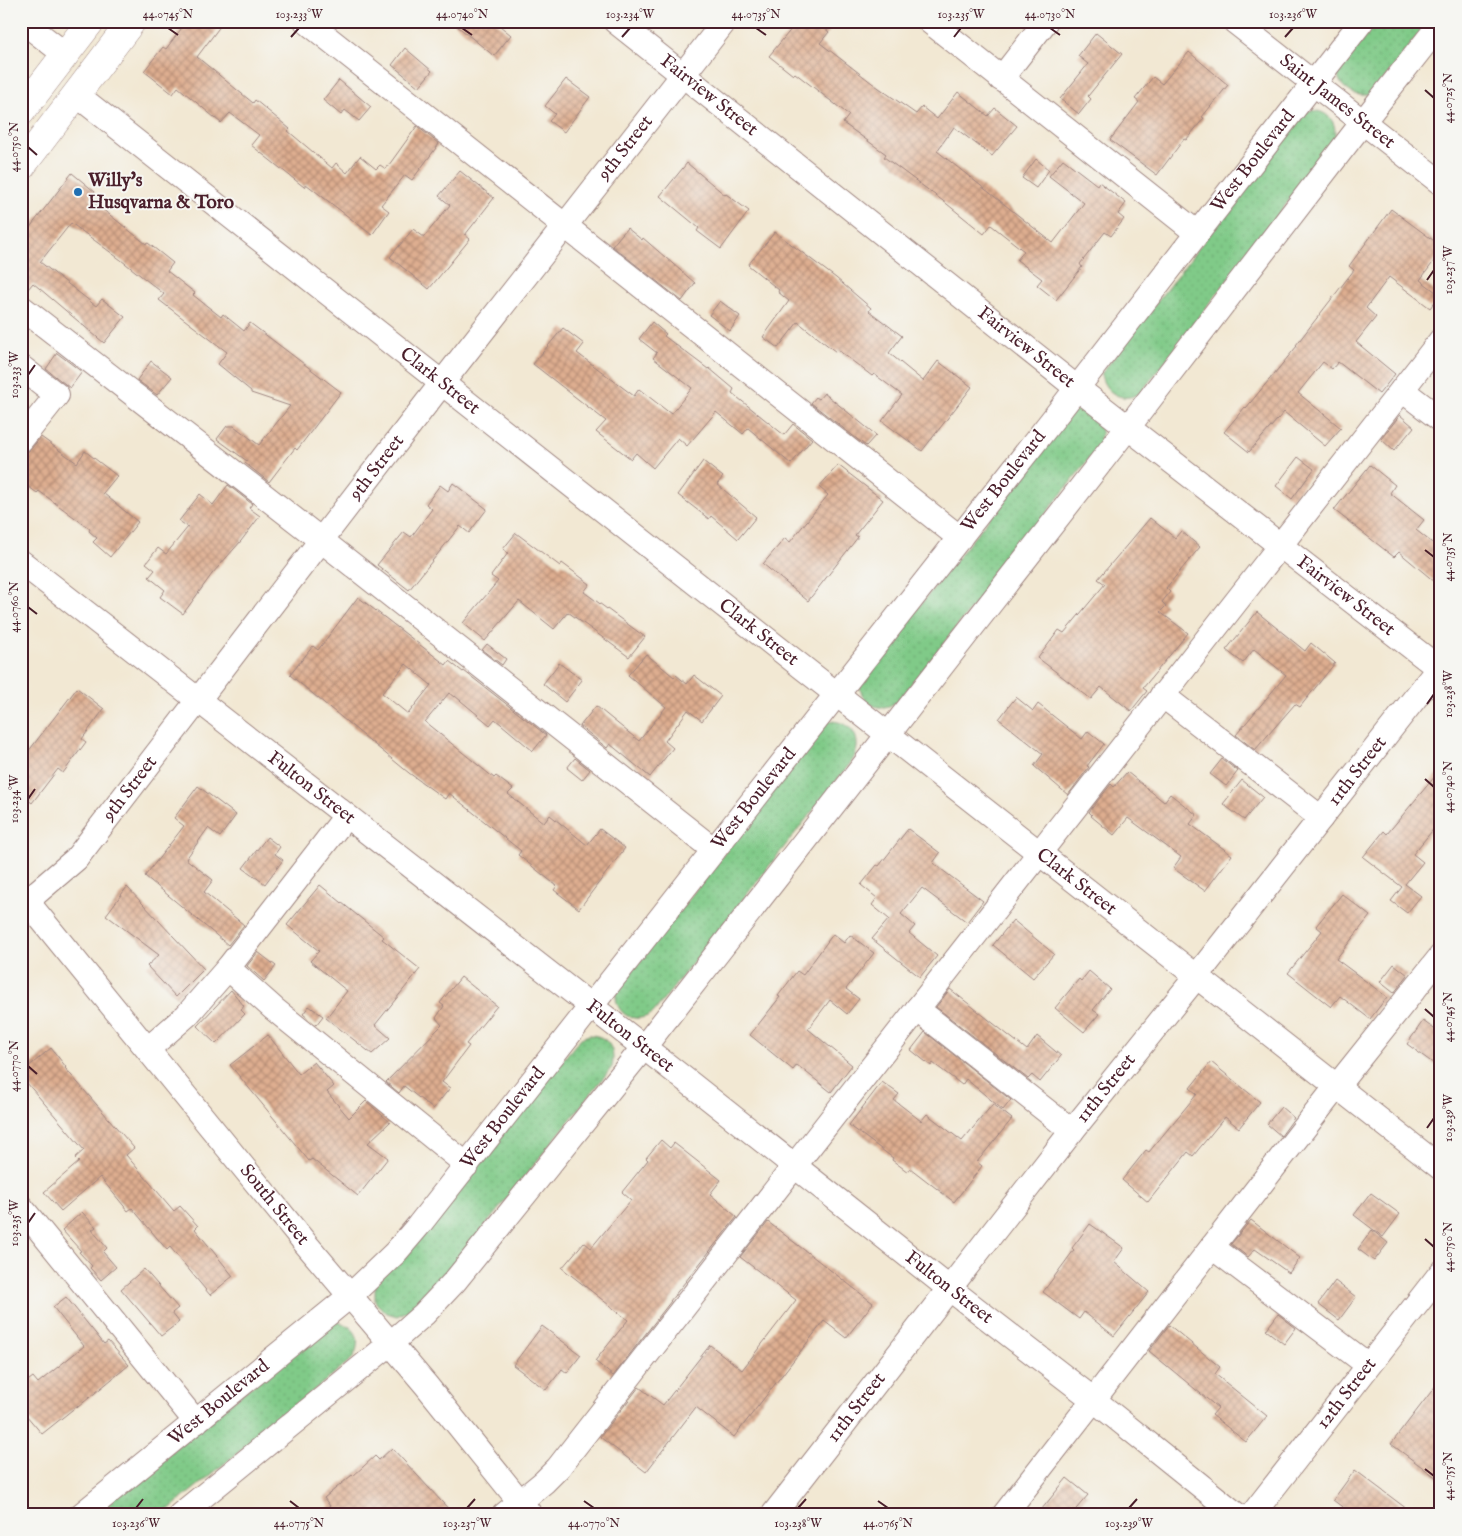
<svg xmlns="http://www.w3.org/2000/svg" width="1462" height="1536" viewBox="0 0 1462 1536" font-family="'IM FELL English',serif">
<defs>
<pattern id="grass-dots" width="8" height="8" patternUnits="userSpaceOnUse" patternTransform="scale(1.25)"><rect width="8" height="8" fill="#80ca88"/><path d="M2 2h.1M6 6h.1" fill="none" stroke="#70ad76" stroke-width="1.8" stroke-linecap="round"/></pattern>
<pattern id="building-cross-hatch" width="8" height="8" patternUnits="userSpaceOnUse" patternTransform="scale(1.25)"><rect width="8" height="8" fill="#deae90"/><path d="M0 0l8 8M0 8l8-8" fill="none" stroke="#b68d76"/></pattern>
</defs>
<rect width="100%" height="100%" fill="#f6f6f2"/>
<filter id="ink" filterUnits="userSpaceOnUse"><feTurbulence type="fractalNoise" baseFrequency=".02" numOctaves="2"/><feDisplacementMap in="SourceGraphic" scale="10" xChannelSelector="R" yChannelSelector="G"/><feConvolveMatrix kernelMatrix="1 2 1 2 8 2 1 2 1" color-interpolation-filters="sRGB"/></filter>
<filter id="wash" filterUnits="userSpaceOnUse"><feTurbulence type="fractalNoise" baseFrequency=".0096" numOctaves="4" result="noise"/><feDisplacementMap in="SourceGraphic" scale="20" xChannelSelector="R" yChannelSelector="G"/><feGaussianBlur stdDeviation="1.12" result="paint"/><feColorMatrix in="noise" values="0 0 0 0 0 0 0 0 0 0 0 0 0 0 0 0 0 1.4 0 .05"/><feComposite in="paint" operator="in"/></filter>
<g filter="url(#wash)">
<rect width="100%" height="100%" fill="#f2e8d3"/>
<path fill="url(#grass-dots)" stroke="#65745a" d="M1371,21h58l-56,72c-16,7 -34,-4 -36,-21z
M1312,110c19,2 26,14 22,32l-192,249c-16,14 -38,3 -41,-17l202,-261z
M1075,410c23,0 33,20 21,40l-198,251c-18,14 -40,3 -38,-20z
M831,721c23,1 33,21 21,40l-198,251c-18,14 -40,3 -38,-20l211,-270z
M589,1035c19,0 27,14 23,32l-170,213 -30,29 -15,7 -10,-3 -10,-9 -2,-4v-14l206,-248z
M338,1322c20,5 24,18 15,36l-191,157h-70l238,-192z"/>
<g id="blocks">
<path fill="url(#building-cross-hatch)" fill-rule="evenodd" d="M187,21h37l-27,36 56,46 2,-3 35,29 -2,2 44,37 4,-5 11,10 13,-17 16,13 4,-4 6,4 31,-43 22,18 -27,36 -7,-5 -24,30 8,6 -17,24 -66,-51 -2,3 -53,-42 8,-10 -29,-22 -9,10 -43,-36 -5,7 -29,-23 19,-24 3,2z
M451,21h43l17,14 -17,21z
M798,21h18l13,11 -9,11 52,40 44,31 6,-7 15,12 21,-27 30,24 7,-8 22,18 -25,30 -38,-29 -17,24 116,92 31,-40 -35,-27 14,-17 34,26 2,-3 27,21 -8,11 6,5 -13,17 -6,-4 -25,32 2,3 -26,33 -19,-15 5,-6 -25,-19 7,-9 -33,-26 -7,9 -37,-30 -63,-47 2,-3 -43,-31 6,-8 -54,-42 -2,2 -24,-19z
M1096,33l26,21 -34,42 3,3 -12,15 -19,-15 28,-35 -10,-8z
M405,48l27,23 -13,16 -27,-22z
M1189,52l39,33 -26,32 2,1 -18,22 -2,-1 -27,36 -47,-35 29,-38 -4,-3 18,-22 9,7z
M566,79l24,18 -26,35 -15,-11 6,-7 -10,-8z
M339,80l32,27 -12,14 -14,-11 -4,5 -18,-15z
M1036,159l13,11 -13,18 -14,-10z
M687,163l38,32 1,-1 23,17 -28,38 -24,-18 2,-3 -39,-32z
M460,171l34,27 -29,37 5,4 -41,50 -39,-32 23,-28 11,8 26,-32 -11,-9z
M72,173l23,19 -5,7 56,45 2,-1 25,20 -6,8 28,22 -2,2 28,22 2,-3 21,17 6,-8 91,69 -44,58 -2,-2 -26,34 -24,-19 2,-2 -30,-22 10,-13h7l25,19 31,-39 -39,-13v-2l-33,-27 9,-12 -68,-52 5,-6 -43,-34 -50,-37 -31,39 56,44 6,-7 23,18 -21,26 -71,-60 -9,11h-3v-55z
M1391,209l50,37v6l-21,28 20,15 -10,13 -41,-31 -23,31 10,9 -20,25 39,32 -16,20 -41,-32 -6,7 -9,-7 -25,31 43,35 -16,18 -41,-34 -35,40 -25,-20 21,-25 1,1 51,-62 -1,-1 58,-75 -5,-4z
M627,228l15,12 1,-2 52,45 -13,18 -70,-55z
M775,232l61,46 35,30 -2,3 33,25 -13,17 34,28 15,-20 34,26 -50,64 -40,-30 20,-26 -28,-21 -2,2 -34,-26 -2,2 -38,-30 -20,26 -15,-11 26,-36 -11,-9 1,-2 -31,-25z
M720,301l20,15 -10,15 -21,-16z
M652,322l14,12 -2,2 44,33 1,-1 25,21 -2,4 52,42 9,-11 19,15 -21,25 -43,-36 -5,6 -27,-22 -29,34 -9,-8 -25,30 -17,-15 -5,6 -35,-27 10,-11 -73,-57 30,-36 21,16 -7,9 57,43 5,-7 32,25 21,-26 -39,-30 4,-5 -18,-14z
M57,353l25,19 -12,16 -24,-19z
M151,361l21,16 -15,18 -20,-15z
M824,393l52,42 -10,11 -55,-43 5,-6 3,2z
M1400,415l14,12 -20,24 -13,-12z
M41,437l36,26 8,-12 32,25 -14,17 35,29 -28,35 -17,-15 4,-4 -8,-7 1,-2 -51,-38 -2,2 -16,-12v-28h5l5,-4z
M1298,457l16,12 -22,30 -16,-13z
M703,461l20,16 -6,7 39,33 -18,22 -27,-23 -2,3 -31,-24z
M838,465l45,35 -28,35 3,2 -50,64 -45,-37 22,-26 5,4 38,-47 -9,-8z
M1370,465l25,20 -5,8 34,27 -8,10 25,20v37l-42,-35 -5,5 -60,-47z
M453,483l34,26 -18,24 -9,-7 -51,64 -32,-25 27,-33 7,5 21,-28 -6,-5 14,-19 8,6z
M228,485l24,19 -3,4 11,8 -19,25 -29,33 -29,40 -23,-17 5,-7 -16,-13 6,-7 -9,-7 12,-15 8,6 22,-27 -9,-6 21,-27 13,11z
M1150,518l25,20 6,-7 19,16 -34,41 4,4 -8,10 4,4 -6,6 28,21 -45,55 4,3 -16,20 -30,-24 -10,12 -53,-41 21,-28 5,3 41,-49 -7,-5z
M516,533l44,33 2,-3 28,21 -6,8 61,45 -16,20 -61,-45 -14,17 -35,-28 -34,40 -22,-18 35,-42 -7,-5 17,-23 -5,-4z
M358,597l88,68 3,-4 14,11 1,-1 82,64 -13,16 -38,-32 -5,6 -35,-29 -1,1 -5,-4 -24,29 69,56 2,-2 17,13 -5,5 36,29 6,-8 37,30 13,-16 25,19 -46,61 -25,-19 3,-4 -39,-31 3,-4 -72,-58 -4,6 -36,-26 -119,-98 23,-29 5,4zM406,664l25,21 -23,29 -26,-21z
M1257,612l48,39 6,-8 24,20 -35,44 -5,-3 -40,46 -19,-15 50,-60 -32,-26 -11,14 -17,-13z
M487,644l19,15 -4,6 -20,-15z
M646,654l28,23 2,-2 11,9 7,-9 27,21 -19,25 -14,-11 -23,31 8,7 -23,29 -40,-33 -3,4 -27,-22 16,-20 43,35 27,-34 -38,-32z
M559,663l23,17 -17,22 -22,-18z
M77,688l27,21 -22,30 4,3 -23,31 -5,-4 -26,34 -11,-9v-33z
M1016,697l17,14 5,-7 44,35 6,-8 16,13 -17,22 2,1 -21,28 -34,-29 9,-12 -44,-35z
M575,758l15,12 -8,10 -15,-12z
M1222,759l16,12 -12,15 -16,-12z
M1441,769v51l-28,34 10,8 -18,22 16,12 -14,17 -16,-12 11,-14 -39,-30 21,-26 3,3z
M1127,772l37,30 6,-8 27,21 -7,9 42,31 -27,36 -32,-23 8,-11 -53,-39 -14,17 -23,-19 1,-1 -3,-3 22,-28 3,3z
M1242,780l21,17 -19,23 -21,-16z
M198,786l38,29 -16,22 -12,-9 -22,31 27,21 -9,12 40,33 -16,20 -83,-69 39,-50 -10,-8z
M908,829l32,24 -7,10 50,38 -16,21 -45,-34 -21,26 14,12 -6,7 28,23 -17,21 -48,-38 17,-20 -17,-14 5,-7 -16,-13 16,-20 2,1z
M267,837l13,10 -5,7 8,6 -18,24 -22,-16z
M320,885l64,52 -2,2 38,30 -45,56 15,13 -18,16 -46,-36 21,-27 -37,-30 9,-10 -32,-26z
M127,887l77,82 -28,28 -29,-31 12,-11 -53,-40z
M1342,894l28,22 -34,43 51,38 -17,22 -30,-23 -9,11 -43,-34 34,-42 -6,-5z
M1013,920l41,34 -21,24 -40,-33z
M833,934l11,9 6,-8 24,18 -28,36 13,10 -12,15 -17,-14 -22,29 44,36 -21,27 -34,-27 -4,5 -43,-35 30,-38 -2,-1 19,-25 6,4z
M258,952l18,14 -12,15 -17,-15z
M1394,964l14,11 -14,18 -14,-11z
M1089,971l21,18 -17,21 6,4 -15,18 -29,-24 24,-29 2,2z
M461,977l36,29 -31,38 3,2 -27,36 8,6 -17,21 -29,-23 -5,7 -13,-11 56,-57 -6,-7 8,-12 -4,-3z
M950,989l77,61 10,-14 24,20 -21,26 -8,-7 -4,4 -92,-72z
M231,990l13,16 -3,4 4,4 -29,30 -19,-18z
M309,1006l14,10 -7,9 -13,-11z
M1423,1021l18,13v35l-34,-25z
M925,1032l86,68 -8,10 -37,-31 -4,6 -29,-22 -2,3 -20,-16z
M268,1035l31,39 15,-12 20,24 -7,6 22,26 17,-17 24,21 -22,21 20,15 -30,38 -46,-37 -3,2 -79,-96z
M51,1048l15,19 -1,1 69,80 -8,7 48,56 6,-5 18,20 -3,3 38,47 -23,19 -40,-48 -3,3 -35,-42 -4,3 -28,-34 -39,34 -17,-19 35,-30 -4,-4 9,-8 -63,-74v-3z
M1211,1062l49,40 -21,26 -14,-11 -32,39 -5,-4 -40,50 -26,-22 24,-30 3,2 48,-58 -7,-6z
M882,1082l17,12 -5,6 27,21 6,-7 35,27 31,-37 19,15 -35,43 5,4 -28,36 -44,-34 -2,4 -16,-12 1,-2 -44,-33z
M1281,1107l13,11 -13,18 -14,-12z
M661,1140l9,8 4,-5 47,37 -11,14 27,23 -67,84h1l-58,75 -18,-15 33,-41 -66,-52 22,-26 7,6 40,-48 -9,-8 26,-32 -2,-2z
M1371,1193l29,21 -17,23 -29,-22z
M82,1212l14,15 -4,3 15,18 -4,4 13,15 -15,13 -11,-12 2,-2 -13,-14 2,-1 -19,-21z
M1251,1220l49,38 -11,15 -34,-24 -7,8 -17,-13z
M768,1222l105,81 -27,35 -22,-17 -90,116 -38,-30 -50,65 -46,-35 39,-50 24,18 47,-60 32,25 54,-70 -56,-43z
M1090,1224l34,24 -10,14 35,30 -35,44 -30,-24 -5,7 -36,-27 31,-42 -2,-2z
M1372,1230l16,13 -14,18 -16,-12z
M144,1269l34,39 -6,5 7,9 -18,14 -40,-47z
M1335,1281l21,16 -17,23 -21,-16z
M66,1297l38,47 4,-3 21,24 -51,42 -1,-1 -35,28 -21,-25v-23l12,-9 5,6 46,-37 -31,-39z
M1278,1314l18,14 -12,16 -18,-14z
M1169,1325l51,42 -5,7 52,42 -21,26 -34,-27 6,-7 -69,-57z
M542,1326l39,29 -14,18 -5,-4 -16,21 -33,-25z
M1441,1379v102l-50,-37z
M392,1448l62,67h-135l11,-9 -6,-8 28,-23 1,1 22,-20 4,4z
M1355,1470l60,45h-62l-20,-15z
M1067,1478l21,17 -17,20h-34z"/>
</g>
</g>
<g filter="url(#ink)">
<use href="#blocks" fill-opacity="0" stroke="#9e847f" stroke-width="1"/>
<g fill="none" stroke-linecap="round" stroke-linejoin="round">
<g stroke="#9e847f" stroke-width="26">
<g id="minor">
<path d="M22,21l44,34"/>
<path d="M306,21l654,517"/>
<path id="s1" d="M615,21l462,367 364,282"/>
<path d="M929,21l268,212"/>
<path id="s2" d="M1234,21l207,162"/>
<path d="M1001,79l45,-58"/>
<path id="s3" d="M77,95l711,561 653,512"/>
<path d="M21,307l300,233 393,310"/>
<path d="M21,367l36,28 -36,45"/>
<path d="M1402,390l39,30"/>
<path id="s4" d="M21,562l670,522 259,205 144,111 143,115"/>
<path d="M1162,695l159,123"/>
<path id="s5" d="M21,894l285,350 120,141 103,128"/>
<path id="s6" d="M21,906l55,-47 366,-476 283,-362"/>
<path d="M228,968l118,-152"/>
<path d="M917,1009l155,122"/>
<path d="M148,1049l39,-34 41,-47 46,41 193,156"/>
<path d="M21,1207l175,215"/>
<path d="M1212,1247l156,118"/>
<path id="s7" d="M81,1515l269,-219 45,-43 24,-28 634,-806 309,-398"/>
<path d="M180,1515l211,-172 33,-29 31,-33 189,-234 485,-621 234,-304 78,-99"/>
<path d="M504,1515l40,-33 14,-14 883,-1128"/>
<path id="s8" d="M773,1515l299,-384 124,-154 245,-312"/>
<path d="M1004,1515l333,-429 104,-130"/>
<path id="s9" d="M1252,1515l189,-242"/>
</g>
</g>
<g stroke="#9e847f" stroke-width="29">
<path id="highway" d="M21,112l70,-91
M21,167l111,-146"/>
</g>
<use href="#minor" stroke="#fff" stroke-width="24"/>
<use href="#highway" stroke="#fff" stroke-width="28"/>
</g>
</g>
<path fill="none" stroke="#4a1f2b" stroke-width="2" d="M168,28l10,7M462,28l10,7M756,28l10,7M1050,28l10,7M291,37l8,-9M622,37l8,-9M954,37l7,-9M1285,37l8,-9M1425,90l9,8M28,147l9,8M1427,280l7,-10M28,375l7,-10M1425,550l9,7M28,607l9,7M1427,704l7,-10M1425,779l9,8M28,799l7,-10M1425,1009l9,8M28,1066l9,8M1427,1128l7,-10M28,1223l7,-10M1425,1239l9,8M1425,1469l9,7M290,1501l9,7M584,1501l10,7M878,1501l10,7M136,1508l7,-9M467,1508l8,-9M798,1508l8,-9M1129,1508l8,-9"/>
<circle fill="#1f6fb2" stroke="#f6f6f2" stroke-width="2" cx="78" cy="192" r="5"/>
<g text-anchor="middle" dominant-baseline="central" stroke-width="4" stroke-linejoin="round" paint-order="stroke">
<g font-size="19" fill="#4a1f2b" stroke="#f6f6f2">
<text stroke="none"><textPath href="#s1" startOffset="120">Fairview Street</textPath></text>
<text stroke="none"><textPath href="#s2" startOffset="131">Saint James Street</textPath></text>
<text stroke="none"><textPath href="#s6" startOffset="971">9th Street</textPath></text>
<text stroke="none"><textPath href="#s7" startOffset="1798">West Boulevard</textPath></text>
<text stroke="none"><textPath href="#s1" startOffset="525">Fairview Street</textPath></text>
<text stroke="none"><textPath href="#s3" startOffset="462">Clark Street</textPath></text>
<text stroke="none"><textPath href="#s6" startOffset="566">9th Street</textPath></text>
<text stroke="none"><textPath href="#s7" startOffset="1392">West Boulevard</textPath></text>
<text stroke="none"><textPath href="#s1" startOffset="930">Fairview Street</textPath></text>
<text stroke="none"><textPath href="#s3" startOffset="868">Clark Street</textPath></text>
<text stroke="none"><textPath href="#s8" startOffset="946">11th Street</textPath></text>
<text stroke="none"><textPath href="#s6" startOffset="161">9th Street</textPath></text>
<text stroke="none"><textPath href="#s4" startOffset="368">Fulton Street</textPath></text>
<text stroke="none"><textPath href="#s7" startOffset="988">West Boulevard</textPath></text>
<text stroke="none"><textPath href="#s3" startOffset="1272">Clark Street</textPath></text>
<text stroke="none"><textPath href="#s4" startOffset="772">Fulton Street</textPath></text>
<text stroke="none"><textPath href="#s8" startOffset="541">11th Street</textPath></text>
<text stroke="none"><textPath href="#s7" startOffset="582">West Boulevard</textPath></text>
<text stroke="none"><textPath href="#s5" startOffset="401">South Street</textPath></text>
<text stroke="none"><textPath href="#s4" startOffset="1178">Fulton Street</textPath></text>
<text stroke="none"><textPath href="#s9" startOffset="154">12th Street</textPath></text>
<text stroke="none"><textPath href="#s7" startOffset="178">West Boulevard</textPath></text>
<text stroke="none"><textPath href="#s8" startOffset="136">11th Street</textPath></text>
</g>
<g font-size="19" font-weight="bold" fill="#4a1f2b" stroke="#f6f6f2" text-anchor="start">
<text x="88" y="181">Willy's<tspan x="88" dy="22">Husqvarna &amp; Toro</tspan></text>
</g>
</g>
<rect width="1462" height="1536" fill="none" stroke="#f6f6f2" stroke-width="55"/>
<rect x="28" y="28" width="1406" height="1480" fill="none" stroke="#4a1f2b" stroke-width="2"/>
<g font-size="12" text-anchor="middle" fill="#4a1f2b">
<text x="168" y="18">44.0745°N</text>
<text x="299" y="18">103.233°W</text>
<text x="462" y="18">44.0740°N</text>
<text x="630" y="18">103.234°W</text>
<text x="756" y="18">44.0735°N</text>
<text x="961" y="18">103.235°W</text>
<text x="1050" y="18">44.0730°N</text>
<text x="1293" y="18">103.236°W</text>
<text transform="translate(1448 98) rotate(-90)" y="4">44.0725°N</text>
<text transform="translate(14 147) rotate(-90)" y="4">44.0750°N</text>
<text transform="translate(1448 270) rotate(-90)" y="4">103.237°W</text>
<text transform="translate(14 375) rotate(-90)" y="4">103.233°W</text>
<text transform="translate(1448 557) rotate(-90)" y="4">44.0735°N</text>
<text transform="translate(14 607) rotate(-90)" y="4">44.0760°N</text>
<text transform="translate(1448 694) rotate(-90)" y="4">103.238°W</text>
<text transform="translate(1448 787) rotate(-90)" y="4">44.0740°N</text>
<text transform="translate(14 799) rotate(-90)" y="4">103.234°W</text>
<text transform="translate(1448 1017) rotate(-90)" y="4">44.0745°N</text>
<text transform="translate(14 1066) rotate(-90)" y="4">44.0770°N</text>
<text transform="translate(1448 1118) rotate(-90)" y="4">103.239°W</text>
<text transform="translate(14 1223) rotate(-90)" y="4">103.235°W</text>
<text transform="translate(1448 1247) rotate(-90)" y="4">44.0750°N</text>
<text transform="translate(1448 1476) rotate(-90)" y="4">44.0755°N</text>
<text x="136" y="1527">103.236°W</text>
<text x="299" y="1527">44.0775°N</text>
<text x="467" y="1527">103.237°W</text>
<text x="594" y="1527">44.0770°N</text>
<text x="798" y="1527">103.238°W</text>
<text x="888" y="1527">44.0765°N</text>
<text x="1129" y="1527">103.239°W</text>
</g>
</svg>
